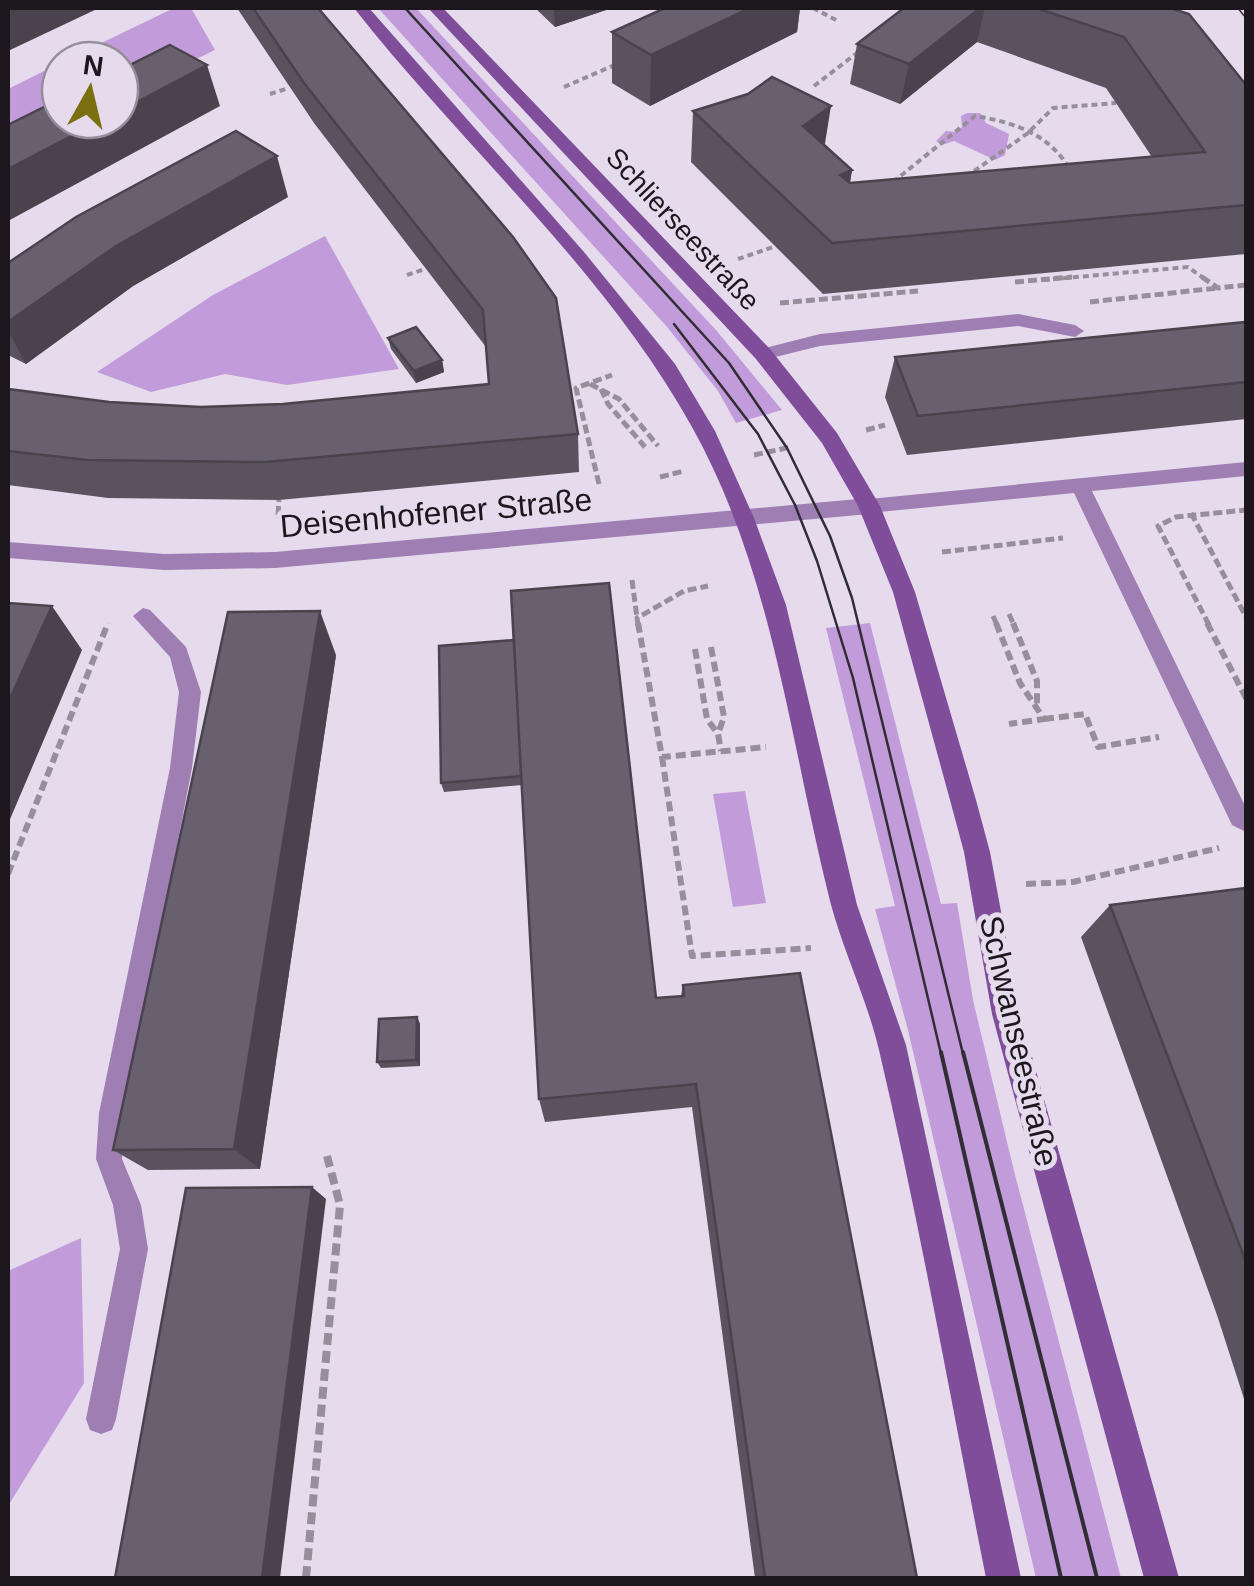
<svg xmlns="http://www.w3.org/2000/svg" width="1254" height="1586" viewBox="0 0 1254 1586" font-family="Helvetica,sans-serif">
<rect width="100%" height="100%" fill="#e6dbed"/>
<path fill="#c29bda" d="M174,8h17l24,42 -95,46v-36h-54z
M378,8h38l300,322 66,80 -46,13 -18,-32 -50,-63z
M60,63v57l-52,31v-62z
M967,113h13l6,10 23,11 -4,21 -10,5 -41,-19 -12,4 -6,-4 10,-10 10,1 6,-5 -1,-11z
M325,236l74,133 -112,16 -62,-11 -74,18 -54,-20 116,-77z
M870,623l71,281 16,-1 16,97 41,171 107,407h-85l-128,-548 -33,-121 20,-3 -69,-278z
M745,791l21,112 -33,4 -20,-113z
M81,1238l3,145 -76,123v-235z"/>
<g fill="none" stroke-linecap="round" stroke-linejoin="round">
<path stroke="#968e9b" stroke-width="4" stroke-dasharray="6 4" stroke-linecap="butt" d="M813,8l25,13
M814,86l47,-36
M564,87l53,-23
M270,94l19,-6
M966,177l62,-44 25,-25 63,-5
M893,182l82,-66c39,6 77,19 96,56
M738,259l38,-13
M407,275l18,-6
M1043,280l145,-13 18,13"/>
<path stroke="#968e9b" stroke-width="5" stroke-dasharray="9 4" stroke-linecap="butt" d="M1202,277l16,11 28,-3
M1015,282l57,-5
M1090,302l127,-14
M780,303l138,-12
M590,384l29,15 39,47
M601,389l7,15 37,43
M866,430l19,-5
M754,455l37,-8
M660,477l24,-6
M599,484l-23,-96 36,-13
M1191,513l55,104
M278,515l1,-15
M942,552l121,-14
M632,580l5,38
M1009,614l5,11
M993,616l4,9
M638,625l-1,-7 47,-27 24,-5
M1209,625l-51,-99 18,-9 70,-7"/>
<path stroke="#968e9b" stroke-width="6" stroke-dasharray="10 5" stroke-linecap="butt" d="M638,623l24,134 104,-10
M996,623l24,60 24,36 -35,5
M1013,623l24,58v25
M1207,623l39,75
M711,647l13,70 -6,17
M695,649l12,70 11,15 3,17
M1044,719l41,-5 13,33 61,-10
M662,757l30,199 119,-8
M8,874l100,-251
M1026,884l47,-2 146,-34"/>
<path stroke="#968e9b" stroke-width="8" stroke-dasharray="12 6" stroke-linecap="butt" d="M306,1578l34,-373 -13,-49"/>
<path fill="#9f7eb3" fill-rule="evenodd" d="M1018,314l57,11 9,6 -9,6 -57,-11 -198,20 -57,14 -9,-6 3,-4 63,-16z
M1246,462v14l-154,15 154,317v24l-14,-7 -158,-332 -205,20 -10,-7 10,-7z
M143,608l7,2 36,37 15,45 -9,76 -67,345 -3,46 19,46 7,44 -32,170 -4,11 -11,4 -11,-4 -4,-11 34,-170 -7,-44 -17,-46 3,-46 71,-345 9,-76 -9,-35 -37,-41z"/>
<path fill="#9f7eb3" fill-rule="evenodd" d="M869,498l11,8 -11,8 -594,54 -111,2 -156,-12v-16l156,12 111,-2z"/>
<path fill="#7f4d9a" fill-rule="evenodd" d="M354,8h15l215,244 91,112 40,67 39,87 32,87 71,300 49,140 115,533h-35c-35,-176 -66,-354 -107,-528 -12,-51 -36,-99 -49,-149 -40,-159 -57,-329 -138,-474 -87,-157 -228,-279 -338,-419z
M428,8h15l327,341 67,84 43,73 35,86 61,208 14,52 30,162 159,564h-35l-152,-564 -28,-162 -14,-52 -57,-208 -35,-86 -36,-63 -66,-84z"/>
<path stroke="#312d34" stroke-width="2.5" d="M405,8l324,355 58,85 43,88 22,62 111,456
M674,324l84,110 37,71 22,56 36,117 88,376"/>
<path stroke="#312d34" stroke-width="4" d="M941,1052l120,526
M963,1052l134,526"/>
<g stroke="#312d34" stroke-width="8">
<path id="rail" d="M1242,8l4,5"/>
</g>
<use href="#rail" stroke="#e6dbed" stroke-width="5" stroke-dasharray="15" stroke-linecap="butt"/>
</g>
<path fill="#5a535f" d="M237,8h81l260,426 1,38 -300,28 -171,-2 -100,-13v-96l101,13 92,5 82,-3 206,-20 -3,-37 -172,-224z
M535,8h77l-57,19z
M665,8h135l-3,24 -147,74 -38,-23v-51z
M904,8h266l76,77v169l-423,40 -132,-132 2,-51 132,35 27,24 -2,13 302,-26 -46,-69 -129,-46 -77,62 -50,-20 7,-40z
M288,197l-155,89 -107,78 -18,-9v-92z
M1246,322v97l-339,36 -22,-58 10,-40z
M388,338l54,22 2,12 -28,11 -25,-34z
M514,640l142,358 25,-2 2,-11 234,593h-162l-63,-471 -147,15 -6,-23 -17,-314 -78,7 -3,-9z
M336,655l-76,514 -112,1 -35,-20z
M1246,888v517l-29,-90 -136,-378 29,-32z
M417,1017l3,7v42l-39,2 -4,-6z"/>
<path fill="#4a434e" d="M8,8h91l-91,43z
M554,8h58l-57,19z
M750,8h50l-3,24 -147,74 1,-51z
M980,8h5l-8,34 -77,62 9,-40z
M207,65l13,41 -212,115v-52l94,-49h18v-9z
M831,106l-8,50 -20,-30z
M277,156l11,41 -155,89 -107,78 -18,-33v-9l108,-76z
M852,170l-9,51 -3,-46z
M442,360l2,12 -28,11 -2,-12z
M52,606l30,44 -74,174v-121z
M320,611l16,44 -76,514 -26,-20z
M417,1017l3,7v42l-4,-6z
M312,1187l14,12 -46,379h-18z"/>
<path fill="#69606f" stroke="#4a434e" stroke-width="2.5" d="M253,8h65l195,229 43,61 22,136 -313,28 -178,-2 -79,-9v-62l101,13 92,5 82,-3 206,-20 -6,-74 -179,-227z
M665,8h85l-99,47 -39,-23z
M904,8h76l-71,56 -52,-20z
M1036,8h134l19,6 57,71v120l-414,38 -139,-132 55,-17 24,-17 59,29 -28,20 49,44 -12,5 10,8 355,-31 -81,-115z
M170,45l37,20 -87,46v-41z
M60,99v21h42l-94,49v-44z
M236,131l41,25 -161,90 -108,76v-59l68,-46z
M1246,322v60l-328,34 -23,-59z
M416,327l26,33 -28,11 -26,-33z
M609,583l47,415 28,-2 -1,-11 117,-12 117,605h-152l-69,-494 -157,15 -28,-508z
M8,603l44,3 -44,97z
M320,611l-86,538 -121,1 115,-538z
M514,640l7,136 -80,7 -2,-137z
M1246,888v374l-136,-357z
M417,1017l-1,43 -39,2 2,-43z
M312,1187l-50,391h-147l71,-390z"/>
<g text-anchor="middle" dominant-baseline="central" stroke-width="10" stroke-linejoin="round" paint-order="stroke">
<g font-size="28" fill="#1b171d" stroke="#e6dbed">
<text transform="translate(683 229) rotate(47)">Schlierseestraße</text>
</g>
<g font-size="32" fill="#1b171d" stroke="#e6dbed">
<text transform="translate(436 513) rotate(-5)">Deisenhofener Straße</text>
<text transform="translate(1019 1041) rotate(77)">Schwanseestraße</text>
</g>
</g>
<rect width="1254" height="1586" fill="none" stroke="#1b171d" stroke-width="20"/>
<g transform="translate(90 90) rotate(8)"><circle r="48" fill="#e6dbed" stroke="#958d9a" stroke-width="2.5"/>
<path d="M0-8L18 38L0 25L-18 38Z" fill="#7b700f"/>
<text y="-15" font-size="28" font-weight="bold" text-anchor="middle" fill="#1b171d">N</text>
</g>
</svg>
